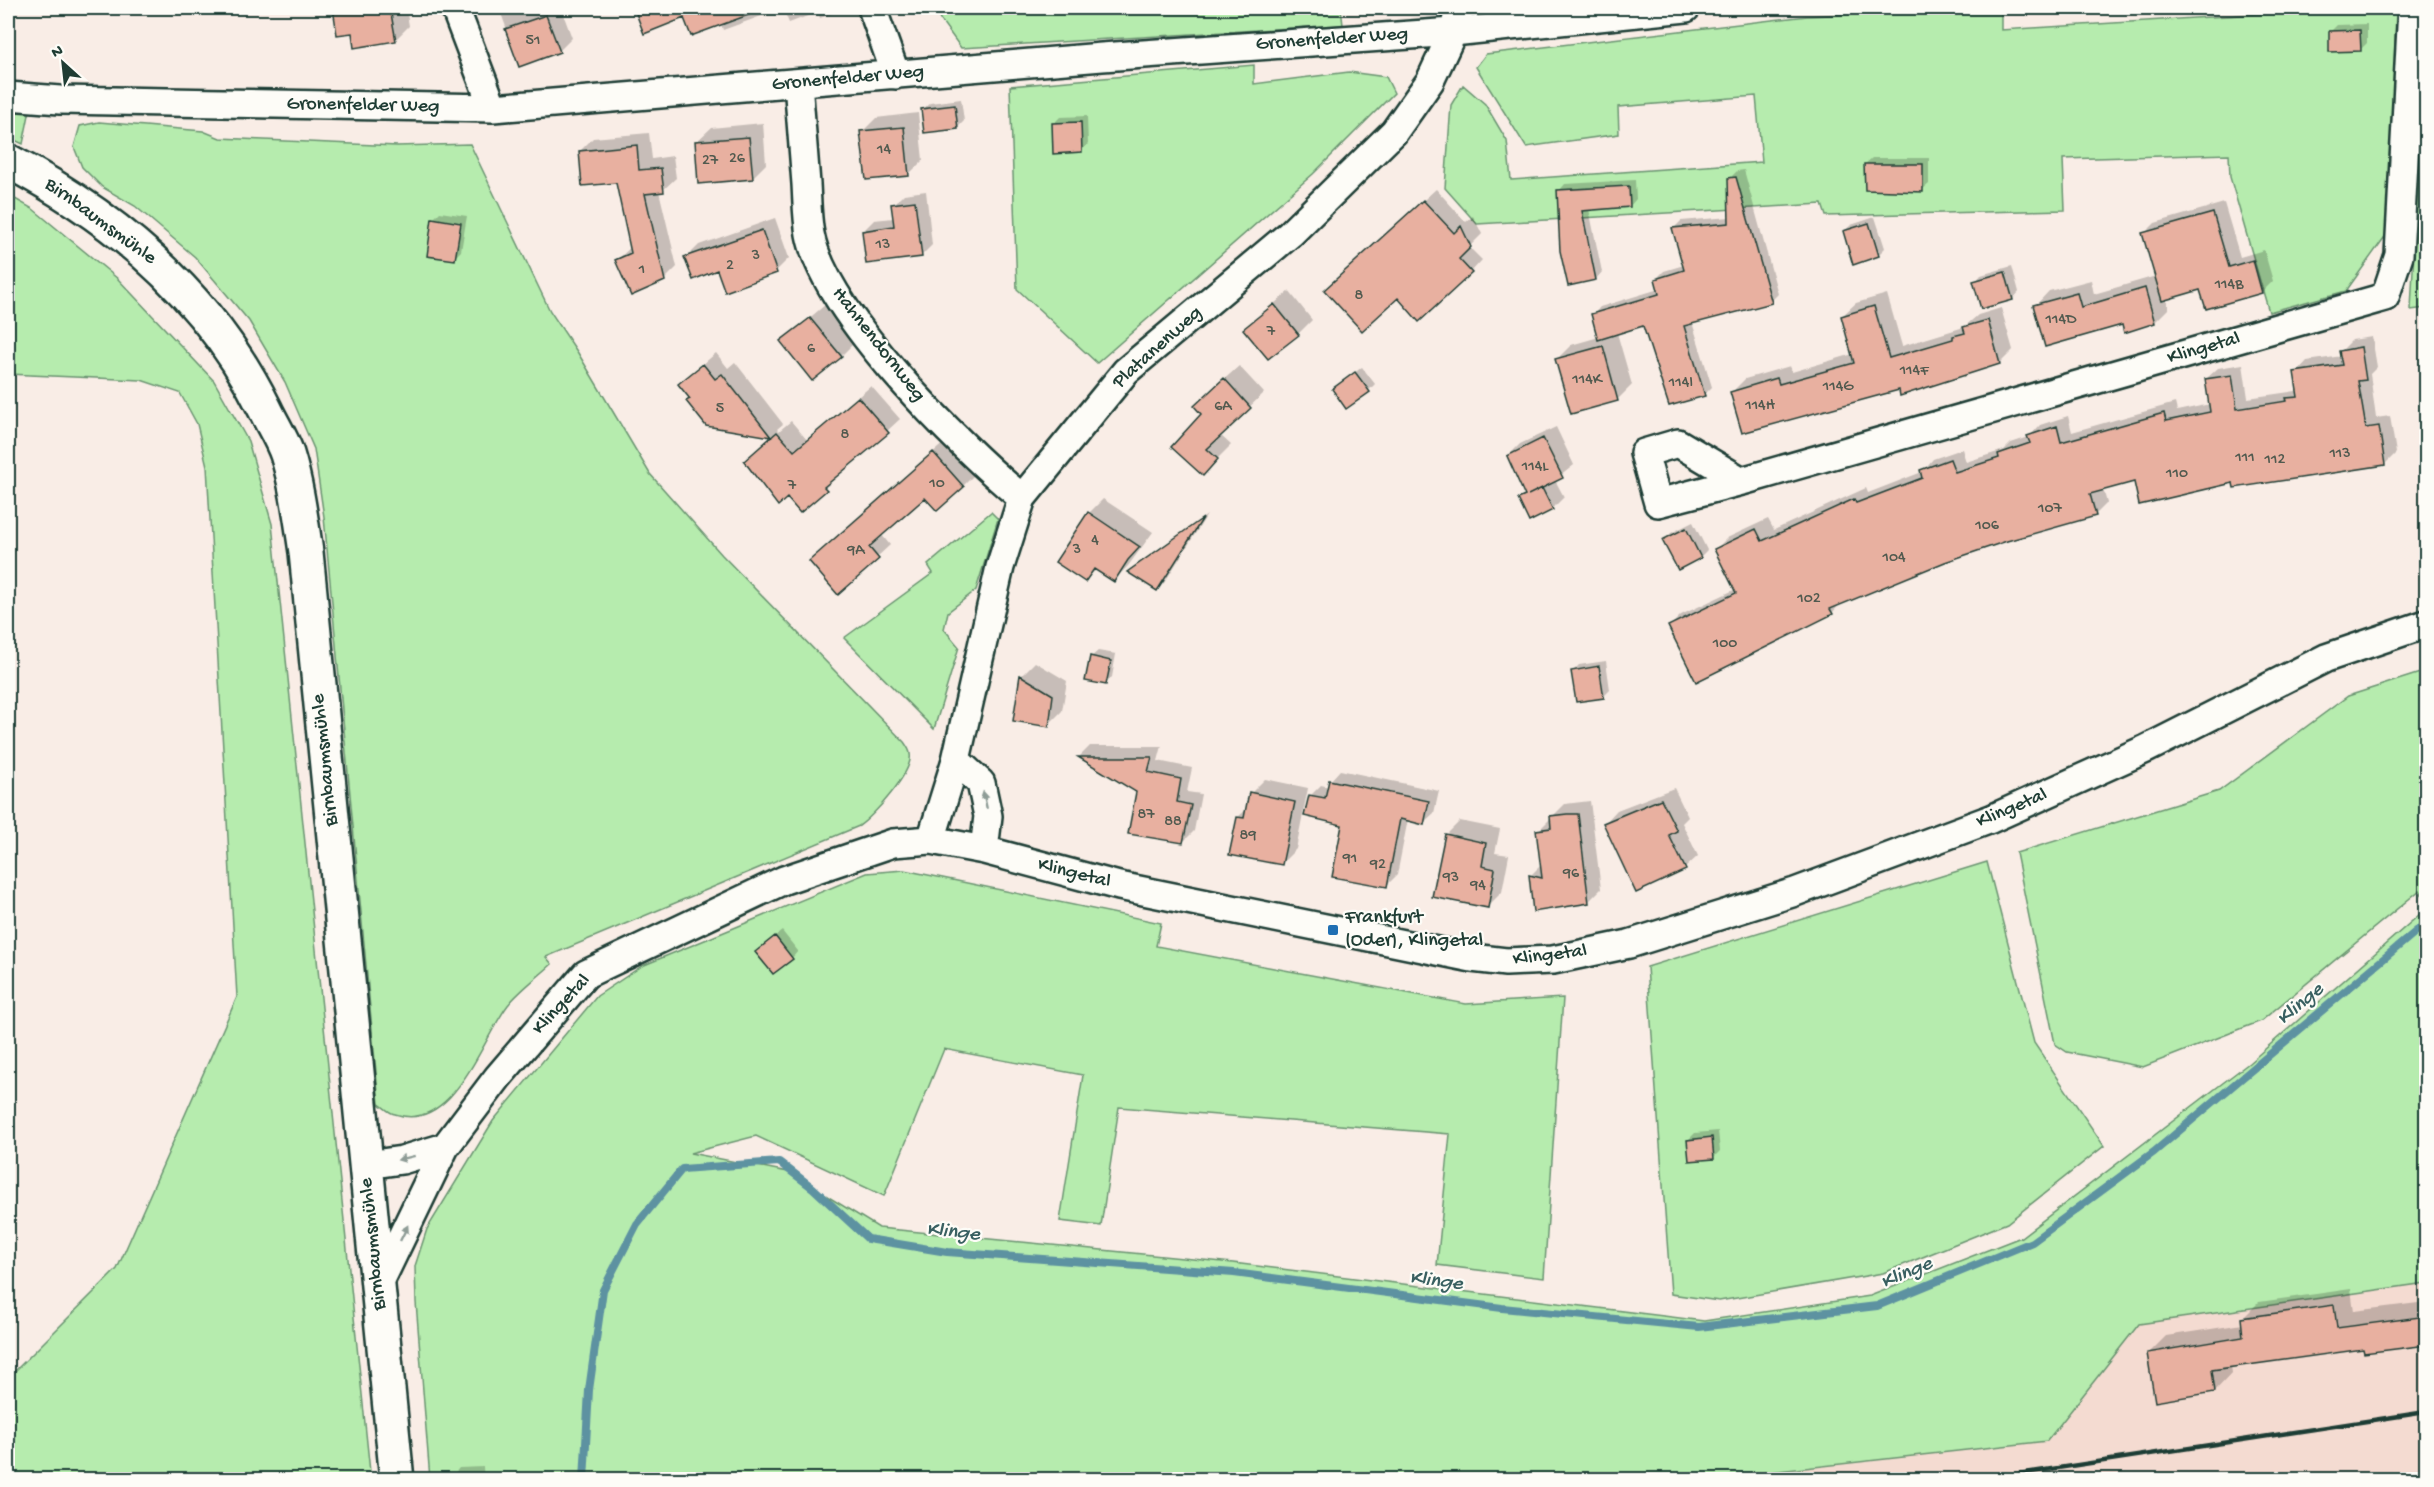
<svg xmlns="http://www.w3.org/2000/svg" width="2434" height="1487" viewBox="0 0 2434 1487" font-family="'Gochi Hand',sans-serif">
<rect width="100%" height="100%" fill="#f9ede6"/>
<filter id="ink" filterUnits="userSpaceOnUse"><feTurbulence type="fractalNoise" baseFrequency=".0167" numOctaves="2"/><feDisplacementMap in="SourceGraphic" scale="12" xChannelSelector="R" yChannelSelector="G"/><feConvolveMatrix kernelMatrix="1 2 1 2 8 2 1 2 1" color-interpolation-filters="sRGB"/></filter>
<g filter="url(#ink)">
<path fill="#f4dbd1" d="M2426,1283v196l-728,1 349,-39 92,-117z"/>
<path fill="#b6ecae" stroke="#6a9471" stroke-width="1.5" d="M932,8h409l2,17 -382,23z
M2001,8v22l355,-22h40l-7,223 -43,60 -77,21 -39,-135 -1,-23 -166,5 2,51 -239,6 -4,-12 -345,20 -32,-36 6,-83 12,-20 22,19 22,37 4,39 251,-18 -6,-66 -138,11 1,27 -93,13 -50,-80 10,-13 321,-38z
M2426,8v300l-15,2z
M1254,65v19l95,-12 37,5 8,16 -81,81 -216,189 -80,-74 -7,-203z
M8,108l22,2 -7,34 -15,-7z
M99,122l104,9 17,7 177,8 73,-2 80,167 28,42 72,121 72,81 182,187c2,3 6,8 6,12 4,17 -37,63 -51,72l-313,131 6,7c-14,13 -32,26 -44,41 -26,34 -55,129 -113,109 -6,-1 -11,-7 -16,-10l-55,-587 -10,-68 -29,-67 -36,-61 -54,-64 -60,-51 -33,-19 -20,-20 -8,-20 6,-21z
M8,195l25,14 85,70 96,102 34,60 24,83 98,948 -3,7h-359v-101l109,-109 120,-272 -30,-531 -10,-42 -17,-31 -39,-13 -133,-6z
M991,512l7,7 -22,71 -28,22 -4,17 15,18 -25,82 -90,-91 89,-65 -5,-8z
M2426,671v232l-6,-13 -159,131 -118,46 -76,-15 -12,-8 -39,-191 203,-62 129,-95z
M1987,862l47,181 70,103 -97,77 -124,50 -164,28 -48,-7 -24,-327z
M904,870l257,53 -5,23 310,58 97,-6 -19,280 -107,-13 13,-131 -331,-27 -18,119 -41,-5 23,-146 -139,-26 -60,147 -128,-60 -66,17 98,19 91,56 354,35 471,58 166,-25 151,-59 228,-174 177,-154v374l-287,41 -92,117 -349,39 -1268,-1 -14,-177 -1,-36 12,-37 66,-108 104,-125 45,-30 225,-93z"/>
<path fill="#0003" d="M334,8h72l3,18 -14,14 -42,-9 -15,3z
M499,8h74l-11,3 10,27 -13,13 -39,14z
M636,8h212l-28,10 -2,-6 -29,11 -6,-15 -60,22 -2,-6 -36,-7 -40,15z
M2367,24v19l-7,7 -30,-18 7,-7z
M961,99l3,22 -7,7 -34,-19 7,-6z
M918,113l5,47 -14,14 -47,-42 14,-14z
M1087,116l1,28 -7,7 -28,-27 7,-7z
M763,123l3,41 -14,14 -56,-36 15,-14z
M649,133l3,26 21,-3 3,22 -13,12 -4,1 18,76 -13,13 -47,-20 14,-13 -14,-65 -37,-31 13,-13z
M1872,158h57v26l-7,6 -57,-26z
M1744,170l34,124 -7,7 -79,21 20,65 -8,8 -60,-70 -27,8 15,52 -15,15 -60,-41 14,-14 28,-8 -6,-22 7,-8 59,-18 -3,-10 8,-8 20,-6 -10,-37 7,-7 49,-4 -1,-38 8,-8z
M1635,180l1,19 -6,7 -41,3 13,63 -6,7 -37,-88 6,-7z
M1436,189l30,33 7,-6 9,18 -13,13 13,13 -11,12 -73,24 -60,-18z
M926,191l6,54 -11,11 -58,-25 11,-11 20,-2 -1,-13 11,-11z
M2224,203l16,54 24,-7 9,31 -11,11 -61,-4 -35,11 3,9 -14,14 -32,1 -88,-17 14,-15 42,-11 3,14 62,-18 -12,-42 11,-11z
M440,212l27,4 -6,35 -7,7 -25,-3 5,-37z
M1875,217l10,31 -7,7 -34,-24 7,-6z
M775,218l14,40 -13,13 -58,-2 -32,-11 13,-13z
M2012,266l7,26 -6,7 -38,-17 6,-7z
M1289,291l23,29 -14,14 -53,-5z
M1887,294l15,52 62,-19 14,-12 23,-7 12,42 -13,13 -100,25 -168,4 13,-13 45,-13 2,6 61,-18 -11,-38 14,-13z
M825,305l30,37 -14,14 -59,-15z
M2372,337l5,30 -7,7 6,44 14,-2 6,37 -11,11 -150,18 -100,-2 -32,9 4,14 -11,11 -89,26 -63,21 -102,41 -10,11 -162,13 11,-11 55,-26 -20,-40 11,-11 41,-19 6,11 92,-42 2,5 54,-21 11,-13 29,-10 4,13 38,-12 7,-7 18,-6 11,-12 28,-9 4,16 103,-29 2,8 33,-7 -4,-25 12,-11 25,-4 5,34 48,-7 2,-3 -2,-15 11,-12 35,-5 -1,-5 11,-11z
M716,353l12,15 7,-6 48,62 -6,5 2,2 12,-10 16,19 64,-54 29,33 -100,92 -27,-75 -66,-11 -27,-41z
M1239,366l25,27 -44,42 11,10 -28,28 1,-59 6,-22z
M1362,367l13,17 -6,6 -35,-1z
M1556,427l18,38 -19,15 9,17 -12,12 -33,-9 7,-7 -18,-37 12,-12z
M947,440l29,33 -13,13 -37,10 -45,38 9,11 -52,48 -14,-44z
M1103,499l50,33 -25,34 -14,14 -17,-11 -12,11 4,-67z
M1207,515l-43,68 -7,6 -28,-17z
M1693,522l14,28 -7,7 -36,-17 7,-7z
M1098,651l18,3 -4,23 -7,7 -14,-27z
M1606,661l4,29 -6,6 -31,-25 6,-6z
M1035,662l32,19 -5,30 -14,14 -27,-49z
M1090,746h72l-4,15 34,7 -5,24 14,2 -7,37 -11,11 -46,-50 -57,-36z
M1340,770l99,21 -5,22 -11,10 -15,-4 -11,56 -10,10 -43,-61 -34,-28 11,-11 8,2 1,-6z
M1265,779l43,9 -12,61 -14,14 -44,-46 10,-9 3,-15z
M1674,788l14,29 -6,6 16,33 -13,12 -48,23 -32,-68 12,-13z
M1590,801l11,88 -13,13 -58,-26 12,-12 -4,-33 27,-27z
M1460,821l40,8 -5,24 14,2 -7,37 -14,14 -42,-71z
M782,931l16,20 -6,7 -28,-13z
M1718,1131l2,20 -6,6 -26,-17 7,-7z
M2351,1289l3,22 72,-9v42l-62,3 -133,19 1,7 -17,18 -66,-38 17,-17 77,-12 -1,-5 17,-17z
M483,1467l1,13h-31v-5l6,-7z"/>
<g fill="none" stroke-linecap="round" stroke-linejoin="round">
<path stroke="#5d92a1" stroke-width="8" d="M584,1480l5,-90 14,-100 34,-66 45,-55 97,-7 34,26 55,51 79,13 287,21 268,35 197,19 178,-21 155,-64 122,-90 272,-229"/>
</g>
<path fill="#e8b0a0" stroke="#1f3d34" stroke-width="1.5" d="M333,8h57l6,33 -42,7 -2,-15 -15,2z
M634,8h128v2l-71,26 -7,-18 -40,16z
M546,15l14,37 -41,15 -14,-38z
M2360,30l1,21 -32,1v-21z
M955,105l3,24 -34,4 -3,-24z
M1081,122l1,30 -29,2 -1,-31z
M904,127l5,49 -43,4 -6,-49z
M749,137l4,42 -55,5 -3,-43z
M637,145l2,25 22,-2 3,24 -19,2 20,87 -34,15 -16,-36 16,-7 -15,-70 -34,3 -3,-35z
M1864,164h59v28l-58,-2z
M1736,177l36,126 -88,23 21,70 -36,10 -26,-80 -45,14 -7,-26 68,-20 -4,-15 29,-9 -12,-42 57,-5 -1,-45z
M1629,186l1,21 -48,4 14,69 -28,6 -8,-35 -3,-61z
M1423,200l31,33 7,-7 10,21 -12,12 13,14 -53,49 -21,-24 -36,33 -38,-41z
M915,201l7,56 -56,7 -4,-33 32,-5 -3,-22z
M2213,213l16,54 24,-7 9,33 -56,16 -6,-19 -38,11 -20,-68z
M432,218l29,5 -6,37 -28,-4z
M1869,223l10,33 -26,9 -10,-34z
M762,230l15,43 -52,19 -8,-22 -24,10 -9,-23z
M2005,272l8,28 -32,9 -8,-28z
M2145,288l10,35 -31,10 -2,-8 -77,22 -12,-42 44,-12 4,14z
M1274,304l25,31 -31,24 -25,-30z
M1874,306l15,52 64,-19v-3l12,-3 -2,-6 25,-7 12,44 -100,32 -1,-6 -157,43 -12,-41 47,-14 2,6 75,-21 -13,-47z
M810,318l32,39 -30,24 -32,-40z
M1603,346l15,55 -47,13 -16,-55z
M2361,347l5,33 -8,1 8,47 13,-2 6,39 -151,23 -1,-5 -94,22 -5,-23 -44,12 6,22 -89,25 -62,21 -115,47 3,5 -137,68 -28,-56 68,-33 -22,-44 42,-20 6,12 92,-42 2,4 66,-25 -2,-8 30,-11 5,13 44,-14 -1,-4 32,-11 -3,-7 30,-10 4,16 103,-29 2,8 44,-9 -5,-33 27,-4 5,34 50,-8 -1,-3 12,-1 -4,-25 48,-7 -3,-14z
M703,364l12,15 7,-5 49,63 -65,-11 -20,-25 4,-2 -12,-15z
M1355,372l15,20 -24,17 -14,-20z
M1224,378l27,30 -44,41 11,10 -15,17 -32,-29 30,-33 -7,-8z
M858,397l31,36 -65,54 3,3 -27,23 -13,-15 -9,8 -34,-45 33,-29 17,19z
M1543,438l20,40 -35,17 14,-7 11,22 -24,12 -11,-23 7,-3 -18,-40z
M933,452l31,35 -27,24 -12,-13 -56,49 10,12 -41,36 -29,-34z
M1088,512l52,35 -12,13 -14,22 -20,-13 -9,13 -30,-20z
M1203,518l-46,73 -30,-19z
M1686,528l15,30 -23,12 -16,-30z
M1090,656l21,5 -5,24 -21,-4z
M1599,666l5,32 -28,4 -5,-31z
M1020,675l33,20 -4,32 -36,-6z
M1078,757h74l-4,15 33,7 -4,23 14,3 -8,38 -55,-9 8,-42z
M1329,780l100,21 -5,24 -24,-6 -13,68 -55,-10 10,-52 -38,-9 5,-21 16,3z
M1249,792l46,10 -13,63 -53,-10 8,-38 7,1z
M1661,799l16,32 -8,4 17,35 -50,23 -33,-70z
M1567,814h11l11,89 -56,9 -4,-37 13,3 -6,-48 15,-2 -1,-12z
M1445,834l41,9 -4,23 13,3 -7,39 -56,-11z
M775,936l18,23 -20,15 -18,-22z
M1712,1137l2,22 -25,2 -2,-21z
M2334,1305l3,23 90,-12v29l-63,8 -1,-4 -151,21 3,22 -60,10 -8,-49 96,-16 -2,-19z"/>
<g fill="none" stroke-linecap="round" stroke-linejoin="round">
<g stroke="#1f3d34" stroke-width="32">
<path id="minor" d="M455,8l38,100
M872,8l24,67
M798,83c3,34 5,67 8,101 1,16 1,34 4,50 15,79 150,213 212,264
M8,96l52,4 433,8 609,-51 351,-25 233,-24
M1742,481l-64,-38 -34,10 14,50 84,-22 643,-184 14,-42 13,-247
M956,760l25,23 7,33 -4,34
M931,840l25,-80 44,-193 22,-69 104,-127 164,-137 104,-102 36,-51 23,-49 7,-24
M367,1165l35,-5 43,-13
M378,1286l67,-139 53,-70 88,-103 198,-94 109,-37 38,-3 53,10 135,36 353,72 34,4 47,-2 76,-16 166,-52 196,-73 155,-70 180,-91 100,-34"/>
</g>
<g stroke="#1f3d34" stroke-width="38">
<path id="secondary" d="M8,161c109,57 202,136 257,248 7,15 17,30 22,45 10,32 14,65 19,98l91,928"/>
</g>
<use href="#minor" stroke="#fdfcf7" stroke-width="27"/>
<use href="#secondary" stroke="#fdfcf7" stroke-width="33"/>
<path stroke="#1f3d34" stroke-width="4.5" d="M1979,1480l447,-68"/>
</g>
<defs><path id="oneway-solid" d="M-6-.8H1V-3.2L6.5 0L1 3.2V.8H-6Z" transform="scale(1.5)"/></defs>
<g fill="#8e9c96">
<use href="#oneway-solid" transform="translate(985 800) rotate(-102)"/>
<use href="#oneway-solid" transform="translate(406 1158) rotate(166)"/>
<use href="#oneway-solid" transform="translate(404 1233) rotate(-64)"/>
</g>
</g>
<rect fill="#1f6fb2" stroke="#fdfcf7" stroke-width="2" x="1327" y="924" width="12" height="12" rx="3"/>
<g text-anchor="middle" dominant-baseline="central" stroke-width="4.5" stroke-linejoin="round" paint-order="stroke">
<g font-size="16" fill="#515a4f">
<text x="533" y="41">51</text>
<text x="884" y="150">14</text>
<text x="737" y="159">26</text>
<text x="710" y="161">27</text>
<text x="883" y="245">13</text>
<text x="756" y="256">3</text>
<text x="730" y="266">2</text>
<text x="642" y="270">1</text>
<text x="2229" y="285">114B</text>
<text x="1359" y="296">8</text>
<text x="2061" y="320">114D</text>
<text x="1271" y="332">7</text>
<text x="811" y="349">6</text>
<text x="1914" y="371">114F</text>
<text x="1587" y="380">114K</text>
<text x="1681" y="383">114I</text>
<text x="1838" y="387">114G</text>
<text x="1760" y="406">114H</text>
<text x="1223" y="407">6A</text>
<text x="720" y="409">5</text>
<text x="845" y="435">8</text>
<text x="2340" y="454">113</text>
<text x="2245" y="458">111</text>
<text x="2275" y="460">112</text>
<text x="1535" y="467">114L</text>
<text x="2177" y="474">110</text>
<text x="937" y="484">10</text>
<text x="792" y="486">7</text>
<text x="2050" y="509">107</text>
<text x="1987" y="526">106</text>
<text x="1095" y="541">4</text>
<text x="1077" y="550">3</text>
<text x="856" y="551">9A</text>
<text x="1894" y="558">104</text>
<text x="1809" y="599">102</text>
<text x="1725" y="644">100</text>
<text x="1146" y="815">87</text>
<text x="1173" y="822">88</text>
<text x="1248" y="836">89</text>
<text x="1350" y="859">91</text>
<text x="1378" y="865">92</text>
<text x="1571" y="874">96</text>
<text x="1451" y="878">93</text>
<text x="1478" y="886">94</text>
</g>
<g font-size="20" fill="#1f3d34" stroke="#fdfcf7">
<text transform="translate(1332 40) rotate(-4)">Gronenfelder Weg</text>
<text transform="translate(848 79) rotate(-5)">Gronenfelder Weg</text>
<text transform="translate(363 106) rotate(1)">Gronenfelder Weg</text>
<text transform="translate(100 222) rotate(36)">Birnbaumsmühle</text>
<text transform="translate(878 345) rotate(52)">Hahnendornweg</text>
<text transform="translate(1158 348) rotate(-42)">Platanenweg</text>
<text transform="translate(2204 349) rotate(-16)">Klingetal</text>
<text transform="translate(326 760) rotate(-96)">Birnbaumsmühle</text>
<text transform="translate(2012 809) rotate(-23)">Klingetal</text>
<text transform="translate(1074 874) rotate(14)">Klingetal</text>
<text transform="translate(1550 956) rotate(-7)">Klingetal</text>
<text transform="translate(562 1005) rotate(-47)">Klingetal</text>
<text transform="translate(374 1244) rotate(-96)">Birnbaumsmühle</text>
</g>
<g font-size="20" fill="#1f3d34" stroke="#fdfcf7" text-anchor="start">
<text x="1345" y="918">Frankfurt<tspan x="1345" dy="23">(Oder), Klingetal</tspan></text>
</g>
<g font-size="21" font-style="italic" fill="#396061" stroke="#fdfcf7">
<text transform="translate(2301 1005) rotate(-40)">Klinge</text>
<text transform="translate(953 1233) rotate(6)">Klinge</text>
<text transform="translate(1907 1274) rotate(-23)">Klinge</text>
<text transform="translate(1436 1282) rotate(7)">Klinge</text>
</g>
</g>
<rect width="2434" height="1487" fill="none" stroke="#fdfcf7" stroke-width="30"/>
<rect x="15" y="15" width="2404" height="1457" fill="none" stroke="#1f3d34" stroke-width="2" filter="url(#ink)"/>
<g transform="translate(63 63) rotate(333)" stroke="#fdfcf7" stroke-width="4.5" paint-order="stroke">
<path d="M0-4.5L10 22L0 15L-10 22Z" fill="#1f3d34"/>
<text y="-9" font-size="16" font-weight="bold" text-anchor="middle" fill="#1f3d34">N</text>
</g>
</svg>
